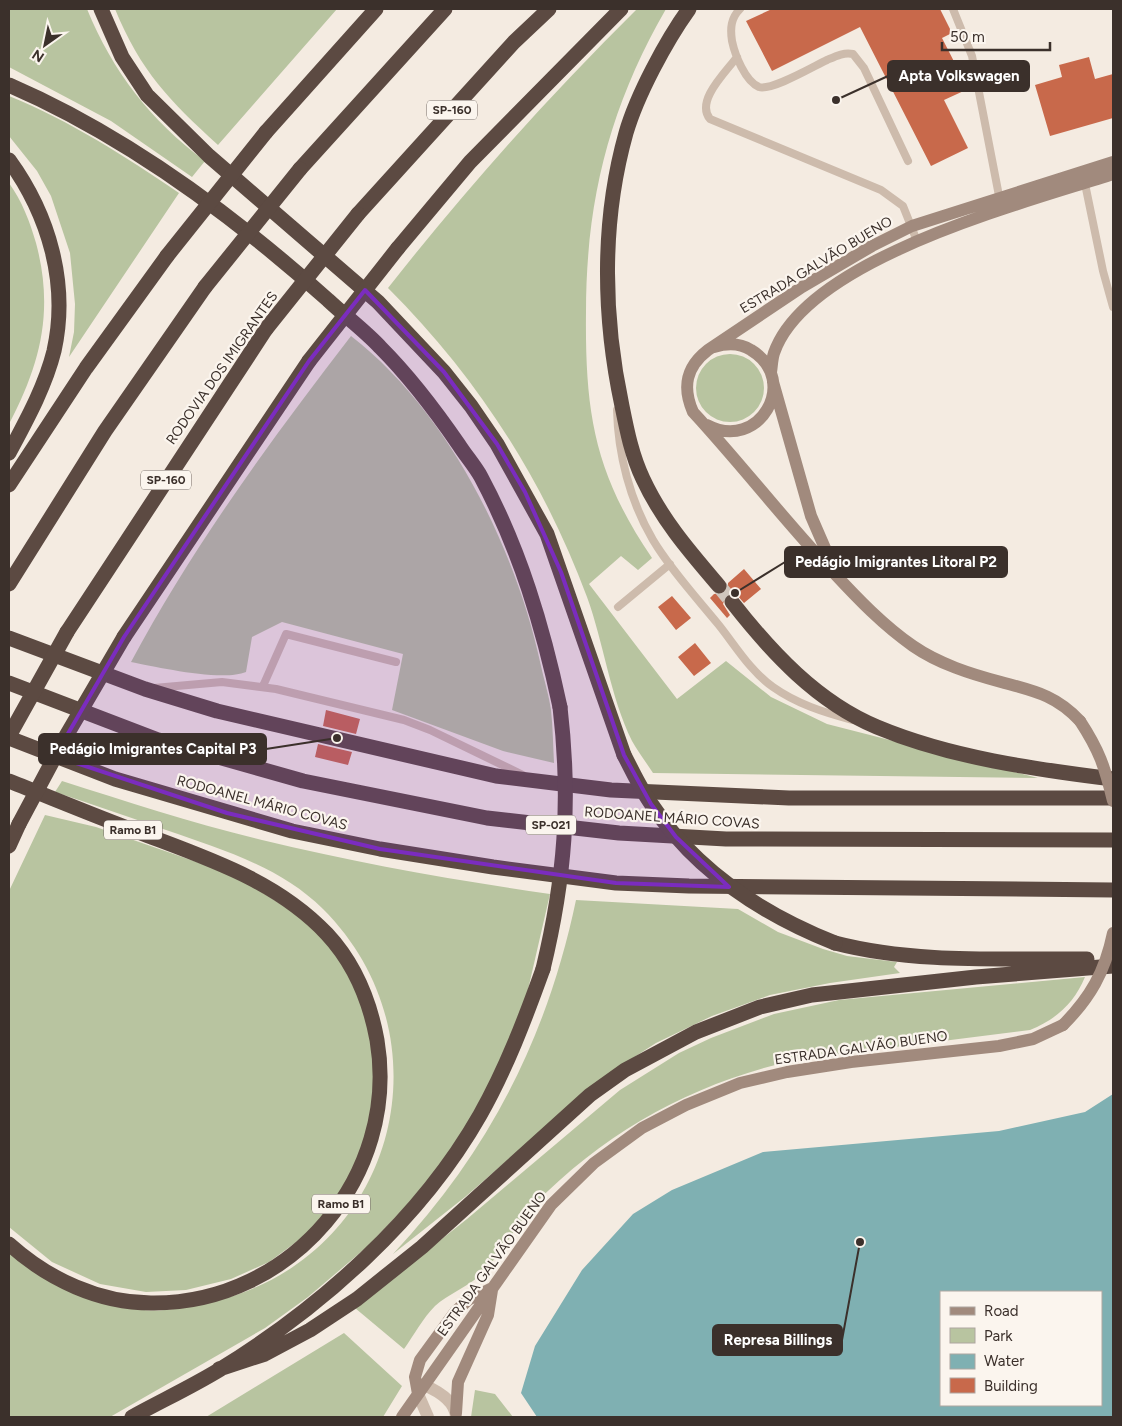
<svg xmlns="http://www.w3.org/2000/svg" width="1122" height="1426" viewBox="0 0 1122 1426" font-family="Figtree,sans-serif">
<rect width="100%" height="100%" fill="#f4ebe1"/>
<path fill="#b8c4a0" d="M9,9h78c26,63 63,111 118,152l-13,16 -81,-56 -102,-54z
M115,9h222l-119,136c-49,-45 -77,-73 -103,-136z
M637,9h29c-56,97 -80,191 -80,303 -1,100 8,161 66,246l-14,12 -17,-14 -32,28 88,115 49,-38 45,36 56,27 211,54 -385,-5c-7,-11 -15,-21 -21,-32 -22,-45 -28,-97 -45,-144 -44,-118 -110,-220 -199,-309 77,-98 160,-191 249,-279z
M9,96c61,25 116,60 170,97l-110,164 5,-25 1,-28 -5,-51 -19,-57 -14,-25 -28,-35z
M9,183c13,18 21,39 27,60 18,67 5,120 -27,181z
M351,336c97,75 165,212 190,330 3,14 8,29 10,44 2,18 2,36 3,53l-51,-12 -111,-41 11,-56 -121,-32 -30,15 -6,35c-24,10 -89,-5 -115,-10 62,-116 140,-222 220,-326z
M696 388a34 34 0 1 1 68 0a34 34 0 1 1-68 0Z
M62,781c66,21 133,43 200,59 95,23 191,40 288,54l-23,100 -16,44 -21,44 -24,44 -28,42 -33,39 -37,39 -60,51 -43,31 -155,89h-101v-164c31,13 62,27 93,40 12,5 25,13 37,16 23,6 77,-7 100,-15 163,-58 207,-262 84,-385 -42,-42 -102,-60 -157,-79 -37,-13 -74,-26 -111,-38z
M45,815l51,12 138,48 69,43 28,28 22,32 17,43 7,49 -12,78 -37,64 -25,25 -34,25 -38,17 -45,11 -40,2 -46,-8 -48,-22 -43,-35v-336z
M576,900l162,9 40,23 45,17 24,7 50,6 -3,5 6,6 -70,10 -60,12 -58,21 -56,27 -51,33 -140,121 -72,57c96,-103 154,-216 183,-354z
M1085,977c-11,26 -28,42 -55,53l-230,29c-102,22 -192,70 -265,145 -20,22 -34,52 -56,72 -13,12 -31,18 -44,30 -12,12 -21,29 -31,43l-49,-41 112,-89 153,-129 59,-37 32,-15 63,-24 65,-14z
M344,1333l58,53 -19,31h-177z
M475,1390l20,4 18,23h-42z"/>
<path fill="#7fb0b2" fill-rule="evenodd" d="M1113,1094v323h-576l-16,-24 14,-47 47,-76 51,-56 39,-24 91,-38 236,-21 86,-19zM941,1292h160v113h-160z"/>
<path fill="#c8694b" d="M772,9h168l12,24 -10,5 26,51 -24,11 24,48 -37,18 -71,-139 -88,44 -26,-50z
M1089,57l6,22 18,-5v44l-63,18 -15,-51 27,-8 -3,-12z
M744,569l17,20 -17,14 -8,-9 -10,1 -3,9 7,11 -3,3 -17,-20 4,-4 11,-1 3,-4v-6z
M672,596l19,22 -15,12 -18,-23z
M695,643l16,20 -17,13 -16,-19z
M326,710l34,9 -4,15 -33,-8z
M318,744l34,8 -4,13 -33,-8z"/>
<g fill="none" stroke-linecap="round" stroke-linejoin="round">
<path stroke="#cfc6bd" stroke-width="15" stroke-dasharray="15 8" stroke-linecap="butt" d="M719,586l13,16"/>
<path stroke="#cdbbac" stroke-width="8" d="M740,9c-9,9 -10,19 -8,32 3,14 13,40 27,46 13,4 55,-21 68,-27 9,-4 17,-8 26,-6l11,14 44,93
M953,9l19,47 28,145
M737,57c-11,15 -42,44 -27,62l171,71 22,16 14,35
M1084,179l19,92 10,36
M617,410c1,44 13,91 36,130 18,30 43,57 65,84 17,21 32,47 55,63 24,17 50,25 79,33
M618,607l52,-43
M263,686l23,-52 110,28
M154,688l68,-6 54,7 128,31 26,10 93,45"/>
<path stroke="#cdbbac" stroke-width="12" d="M424,1385c14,6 31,16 32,32
M418,1394l10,23"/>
<path stroke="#a18a7d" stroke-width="12" d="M771,372c1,-6 1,-13 3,-19 33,-95 251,-150 339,-179
M773,382l38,134 23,53
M707,425c52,28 94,-45 44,-75 -11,-7 -24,-7 -37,-3
M1080,721c-24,-26 -46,-30 -79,-39 -30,-8 -62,-18 -88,-36 -30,-21 -55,-47 -80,-74 -49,-52 -92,-108 -140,-160 -11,-25 -7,-45 15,-62l94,-63 70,-41 40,-20 201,-64
M418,1394l-3,-17 5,-17 35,-48 13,-12 24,-12
M456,1413l2,-31 30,-67 4,-25
M402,1417l149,-212 43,-42 48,-35 44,-23 54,-22 47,-11 64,-10 148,-16 34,-7 30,-14"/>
<path stroke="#5c4a42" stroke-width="15" d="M101,9l21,48 25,38 62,61 169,146 66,70 27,34 26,38 50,90 77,221
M689,9c-23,32 -52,86 -63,124 -25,89 -23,184 -4,273 5,25 10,50 21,73 19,41 47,73 76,107
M9,85c118,51 224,130 319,215 17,16 36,30 52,47 30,30 55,63 79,98 7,11 16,21 22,32 39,73 62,150 79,230
M266,132l110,-123
M9,160c40,55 60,124 45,191 -9,36 -28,70 -45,102
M300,169l145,-160
M358,214l156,-172 35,-33
M398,248l72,-86 151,-153
M9,485l77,-117 81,-112
M9,584l96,-153 100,-144
M732,602c39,50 85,100 145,125 74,31 157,42 236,52
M67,632l199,-303
M124,637l185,-276
M9,638l136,51 72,22 279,65 115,14 178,8h324
M9,683l149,57 145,41 184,37 132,15 107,6 387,1
M9,738l106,41 177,52 88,18 113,18 123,16 73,3 424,4
M9,781c43,17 86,35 129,51 68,26 138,48 189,102 27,29 43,68 50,106 23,136 -86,263 -223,263 -54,1 -106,-24 -145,-59
M9,846l10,-22
M835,943c81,21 169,15 252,16
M219,1369l46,-15 45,-24 47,-31 65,-52 168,-152 35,-25 71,-38 64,-25 52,-12 164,-18 137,-11
M132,1417c29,-16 59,-30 87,-47 101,-62 202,-151 261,-255 26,-46 45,-96 63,-146"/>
<path stroke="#a18a7d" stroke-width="12" d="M1080,721c19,29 25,46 33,80
M1063,1025c27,-27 42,-53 50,-92"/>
<path stroke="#5c4a42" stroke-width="15" d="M167,256l99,-124
M205,287l95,-118
M266,329l92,-115
M309,361l89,-113
M9,736l58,-104
M624,755c9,17 17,35 28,50 44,66 110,109 183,138
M19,824l47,-88 58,-99
M543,969c22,-91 28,-168 17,-262"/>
</g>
<path fill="#7b2cbf" fill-opacity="0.2" stroke="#7b2cbf" stroke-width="4" stroke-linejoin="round" d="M365,290l79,82 53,72 28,48 36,80 63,183 27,49 25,33 53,50 -113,-4 -236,-34 -153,-36 -172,-57 69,-119 185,-276z"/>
<g text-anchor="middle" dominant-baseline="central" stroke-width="4.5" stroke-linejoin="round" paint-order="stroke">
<g fill="#fbf5ee" stroke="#756b66" stroke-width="1">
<rect x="427" y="100.5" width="50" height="19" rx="4"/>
<rect x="141" y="470.5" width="50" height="19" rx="4"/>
<rect x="526" y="815.5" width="50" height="19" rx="4"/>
<rect x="104" y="820.5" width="58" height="19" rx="4"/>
<rect x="312" y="1194.5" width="58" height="19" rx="4"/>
</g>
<g font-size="12" font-weight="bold" fill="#3b302b">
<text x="452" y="110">SP-160</text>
<text x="166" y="480">SP-160</text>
<text x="551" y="825">SP-021</text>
<text x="133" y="830">Ramo B1</text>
<text x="341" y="1204">Ramo B1</text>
</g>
<g font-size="14" fill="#3b302b" stroke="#fbf5ee">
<text transform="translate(816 265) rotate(-31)">ESTRADA GALVÃO BUENO</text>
<text transform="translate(222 368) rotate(-55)">RODOVIA DOS IMIGRANTES</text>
<text transform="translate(262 803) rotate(15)">RODOANEL MÁRIO COVAS</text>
<text transform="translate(672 818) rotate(4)">RODOANEL MÁRIO COVAS</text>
<text transform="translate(861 1048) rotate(-8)">ESTRADA GALVÃO BUENO</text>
<text transform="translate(492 1264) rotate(-54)">ESTRADA GALVÃO BUENO</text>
</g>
</g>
<path fill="none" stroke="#3b302b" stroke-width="2" d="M836 100L888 76M735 593L785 562M337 738L266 749M860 1242L842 1340"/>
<g fill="#3b302b" stroke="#fbf5ee" stroke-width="2">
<circle cx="836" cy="100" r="5"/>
<circle cx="735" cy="593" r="5"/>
<circle cx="337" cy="738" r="5"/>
<circle cx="860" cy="1242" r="5"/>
</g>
<g fill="#3b302b" stroke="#3b302b" stroke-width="2">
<rect x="888" y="61" width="141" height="30" rx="5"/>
<rect x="785" y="547" width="222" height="30" rx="5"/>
<rect x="39" y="734" width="227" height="30" rx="5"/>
<rect x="713" y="1325" width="129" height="30" rx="5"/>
</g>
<g font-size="15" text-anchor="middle" font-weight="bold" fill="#fff">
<text x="959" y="81">Apta Volkswagen</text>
<text x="896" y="567">Pedágio Imigrantes Litoral P2</text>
<text x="153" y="754">Pedágio Imigrantes Capital P3</text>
<text x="778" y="1345">Represa Billings</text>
</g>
<rect width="1122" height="1426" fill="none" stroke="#3b302b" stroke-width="20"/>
<rect x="940" y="1291" width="162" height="115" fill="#fbf5ee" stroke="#aea6a0"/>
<rect x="950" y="1307" width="25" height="8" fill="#a18a7d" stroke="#aea6a0"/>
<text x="984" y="1316" font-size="15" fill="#3b302b">Road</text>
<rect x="950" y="1328" width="25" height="15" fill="#b8c4a0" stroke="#aea6a0"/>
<text x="984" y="1341" font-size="15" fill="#3b302b">Park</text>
<rect x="950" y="1354" width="25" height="15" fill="#7fb0b2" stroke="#aea6a0"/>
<text x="984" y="1366" font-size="15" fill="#3b302b">Water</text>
<rect x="950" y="1378" width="25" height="15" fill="#c8694b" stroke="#aea6a0"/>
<text x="984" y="1391" font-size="15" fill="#3b302b">Building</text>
<g transform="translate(45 45) rotate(213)" stroke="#fbf5ee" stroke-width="4" paint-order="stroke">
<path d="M0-4L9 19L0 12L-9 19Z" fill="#3b302b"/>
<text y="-8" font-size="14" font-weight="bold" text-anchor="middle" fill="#3b302b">N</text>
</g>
<path d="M942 42v8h108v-8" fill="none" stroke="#3b302b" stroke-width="2.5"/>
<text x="950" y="42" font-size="15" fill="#3b302b" stroke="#fbf5ee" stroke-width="4" paint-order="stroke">50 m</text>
</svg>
